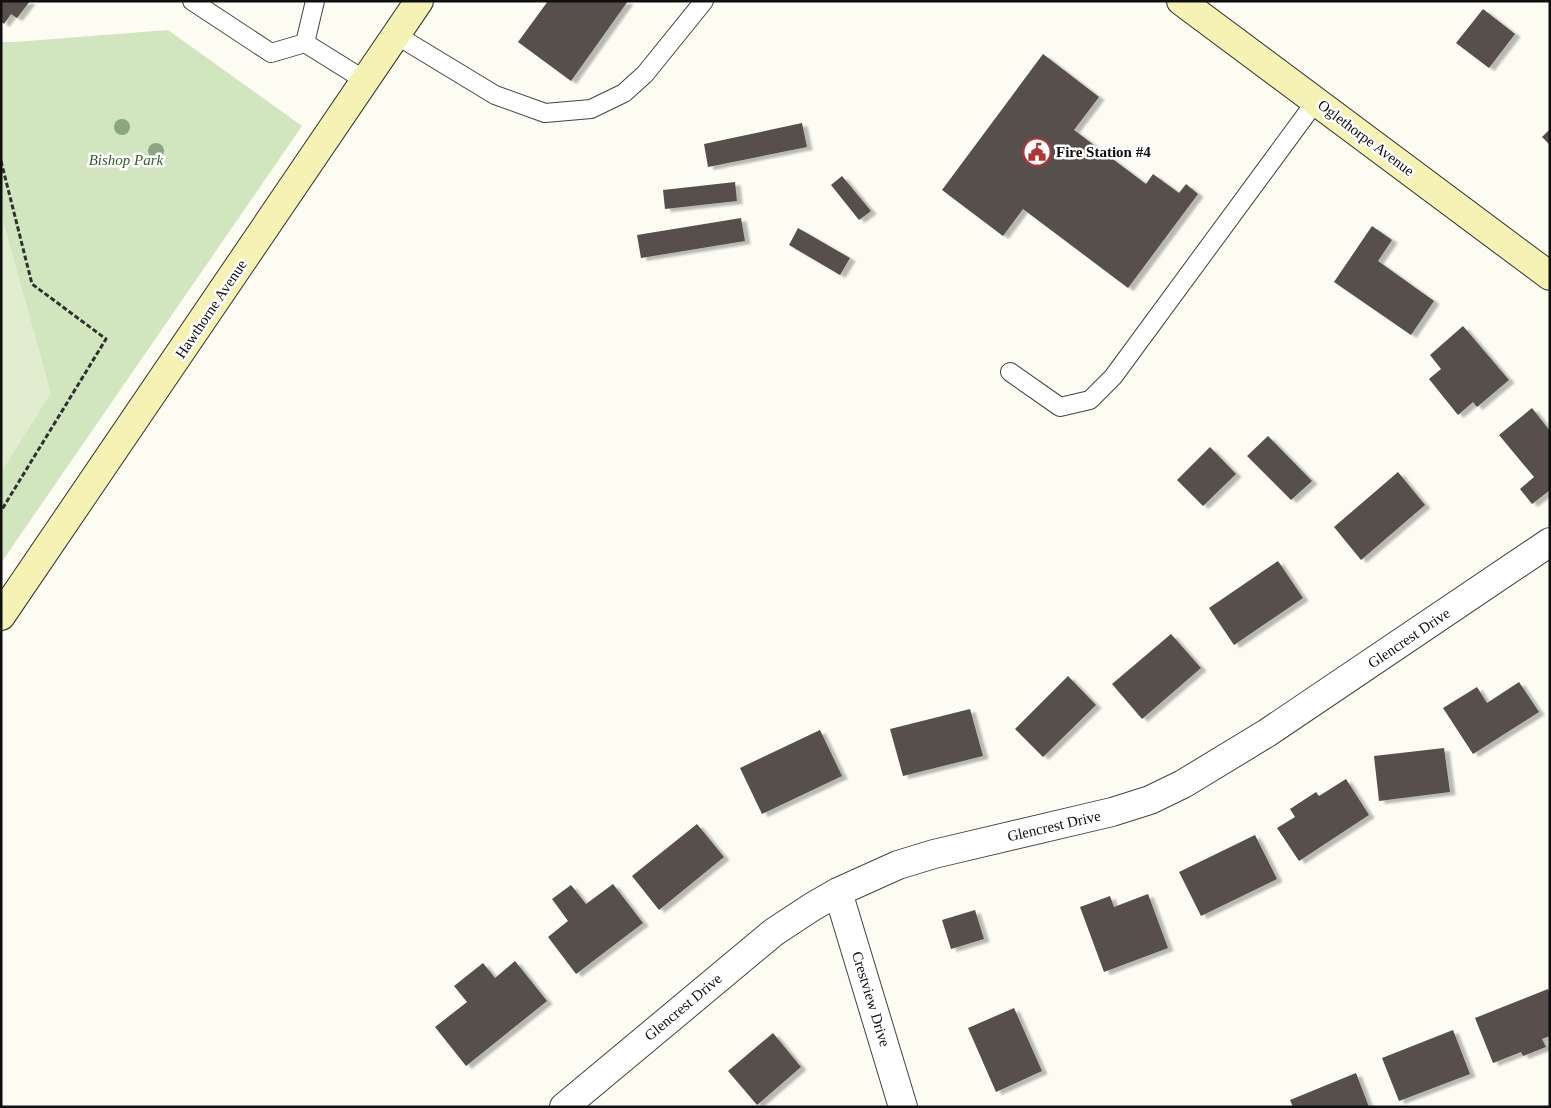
<svg xmlns="http://www.w3.org/2000/svg" width="1551" height="1108" viewBox="0 0 1551 1108" font-family="'Times New Roman',serif">
<defs>
<filter id="shadow"><feDropShadow dx="5.5" dy="3" stdDeviation="1" flood-color="#0004"/></filter>
</defs>
<rect width="100%" height="100%" fill="#fdfcf2"/>
<path fill="#d1e5bf" d="M168,30l134,96 -301,437v-521h14z"/>
<path fill="#e1edcf" d="M1,213l50,180 -50,80z"/>
<path fill="#56504c" filter="url(#shadow)" d="M1,1h29l-13,17 -6,-4 -7,10 -3,-3z
M548,1h80l-57,80 -53,-39z
M1483,9l32,25 -26,34 -33,-25z
M1043,54l56,43 -25,33 72,54 7,-10 26,19 7,-9 12,10 -70,94 -105,-79 -20,27 -61,-46z
M802,123l5,24 -99,20 -4,-23z
M1550,129v16l-8,-8z
M842,176l29,35 -12,9 -28,-35z
M735,182l2,19 -72,8 -2,-19z
M741,218l4,23 -104,17 -4,-23z
M1372,226l20,14 -14,21 56,40 -23,34 -77,-53z
M798,228l52,30 -10,17 -51,-30z
M1463,326l46,54 -32,27 -4,-5 -15,13 -29,-36 12,-10 -11,-14z
M1532,408l18,23v59l-18,14 -12,-15 14,-12 -35,-42z
M1268,436l44,45 -21,19 -44,-44z
M1210,447l26,27 -33,32 -26,-26z
M1398,472l27,33 -64,55 -27,-33z
M1278,561l25,37 -69,47 -25,-37z
M1171,634l30,34 -59,51 -30,-35z
M1068,676l28,29 -53,52 -28,-28z
M1519,682l20,30 -66,42 -30,-46 34,-21 10,16z
M970,709l13,47 -80,20 -13,-47z
M820,730l22,46 -80,38 -22,-46z
M1444,748l6,44 -71,9 -5,-45z
M1346,779l23,36 -70,46 -22,-33 18,-11 -5,-8 26,-17 3,4z
M697,824l27,33 -65,53 -27,-34z
M1255,835l22,44 -76,37 -22,-44z
M613,884l30,39 -67,51 -28,-37 20,-16 -16,-22 19,-14 15,19z
M1148,894l20,54 -64,24 -24,-65 30,-11 4,11z
M975,910l9,29 -33,10 -9,-29z
M515,961l32,40 -81,65 -31,-39 32,-25 -13,-16 29,-23 12,15z
M1548,989l2,4v43l-8,3 4,8 -23,9 -2,-4 -28,11 -18,-45z
M1014,1008l28,63 -46,21 -28,-64z
M1453,1030l17,44 -71,27 -17,-43z
M773,1033l28,34 -44,38 -29,-34z
M1356,1073l13,34h-76l-3,-7z"/>
<g fill="none" stroke-linecap="round" stroke-linejoin="round">
<g stroke="#424242" stroke-width="20">
<path id="service" d="M192,1l79,52 34,-10 61,38
M396,35l99,60 50,18 46,-4 33,-16 21,-19 59,-73
M305,43l10,-42
M1010,372l50,35 30,-7 23,-23 203,-276"/>
</g>
<g stroke="#424242" stroke-width="30">
<path id="minor" d="M838,892l65,215
M564,1107l210,-175 38,-25 26,-15 60,-27 36,-11 178,-42 38,-12 33,-16 84,-51 283,-191"/>
</g>
<g stroke="#313131" stroke-width="30">
<path id="secondary" d="M1181,1l369,275
M1,616l418,-615"/>
</g>
<path stroke="#313131" stroke-width="3" stroke-dasharray="5 2.5" stroke-linecap="butt" d="M1,161l31,123 74,55 -105,172"/>
<use href="#service" stroke="#fff" stroke-width="18"/>
<use href="#minor" stroke="#fff" stroke-width="28"/>
<use href="#secondary" stroke="#f6f2b4" stroke-width="28"/>
</g>
<g fill="#8ca682">
<circle cx="122" cy="127" r="8"/>
<circle cx="156" cy="151" r="8"/>
</g>
<defs>
<g id="civic-ring" transform="scale(1.4375)"><circle r="9.5" fill="#fff" stroke="#b03636" stroke-width="1.5"/><path d="M-.6-6.5H3V-4.5H.6V-3L4-1V1h2V6H-6V1h2V-1L-.6-3ZM-1.2 2.5V6h2.4V2.5Z" fill="#b03636"/></g>
</defs>
<g fill-rule="evenodd">
<use href="#civic-ring" x="1037" y="152"/>
</g>
<g text-anchor="middle" dominant-baseline="central" stroke-width="5" stroke-linejoin="round" paint-order="stroke">
<g font-size="15" fill="#0f0f0f" stroke="#fff">
<text transform="translate(1366 138) rotate(37)">Oglethorpe Avenue</text>
<text transform="translate(211 309) rotate(-56)">Hawthorne Avenue</text>
<text transform="translate(1409 638) rotate(-34)">Glencrest Drive</text>
<text transform="translate(1054 826) rotate(-13)">Glencrest Drive</text>
<text transform="translate(871 999) rotate(73)">Crestview Drive</text>
<text transform="translate(683 1007) rotate(-40)">Glencrest Drive</text>
</g>
<g font-size="15" font-weight="bold" fill="#0f0f0f" stroke="#fff" text-anchor="start">
<text x="1056" y="152">Fire Station #4</text>
</g>
<g font-size="15" font-style="italic" fill="#2f6026" stroke="#fff">
<text x="126" y="160">Bishop Park</text>
</g>
</g>
<rect width="1551" height="1108" fill="none" stroke="#0f0f0f" stroke-width="5"/>
</svg>
